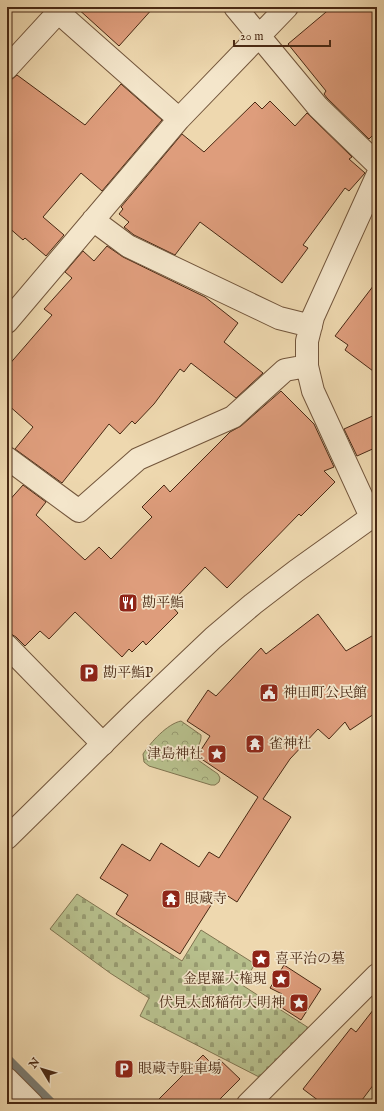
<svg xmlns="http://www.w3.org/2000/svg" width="384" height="1111" viewBox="0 0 384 1111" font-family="'IM FELL English','Noto Serif JP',serif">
<defs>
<pattern id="forest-crowns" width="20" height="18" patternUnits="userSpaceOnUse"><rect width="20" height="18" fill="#b7bf8c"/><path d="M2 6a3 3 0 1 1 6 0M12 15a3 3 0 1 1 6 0" fill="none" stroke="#979b71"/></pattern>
<pattern id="cemetery-stones" width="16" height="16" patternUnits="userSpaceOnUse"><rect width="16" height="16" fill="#b7bf8c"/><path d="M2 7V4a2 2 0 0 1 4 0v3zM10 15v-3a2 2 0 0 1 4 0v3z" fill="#979b71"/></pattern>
</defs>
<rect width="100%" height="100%" fill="#eed8af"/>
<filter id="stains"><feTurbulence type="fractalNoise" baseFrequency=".005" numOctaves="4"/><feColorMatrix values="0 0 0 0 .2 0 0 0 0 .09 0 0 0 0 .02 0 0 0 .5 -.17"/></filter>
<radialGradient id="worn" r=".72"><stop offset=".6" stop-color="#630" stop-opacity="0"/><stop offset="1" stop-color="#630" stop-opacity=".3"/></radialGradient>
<path fill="url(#forest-crowns)" stroke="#807450" d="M181,721l20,14c1,9 -7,14 -6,23l23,16 2,4 -1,4 -4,3h-4l-62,-19 -5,-4 -1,-8c8,-12 24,-30 38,-33z"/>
<path fill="url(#cemetery-stones)" stroke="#807450" d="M77,894l105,67 19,-31 54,34 -13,21 70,45 -49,49 -123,-63 9,-18 -39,-25 -60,-44z"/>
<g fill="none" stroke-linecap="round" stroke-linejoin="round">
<path stroke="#7c7e75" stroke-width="10" d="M7,1059l45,45"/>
</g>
<path fill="#de9d7c" stroke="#492914" d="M76,7h78l-35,39z
M332,7h45v124l-8,8 -42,-41 -3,-4 2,-3 -38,-47z
M17,75l68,50 36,-41 41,36 -60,71 -21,-18 -38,44 21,18 -18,21 -21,-18 -2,2 -16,-14v-146h4z
M270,101l25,25 12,-13 45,44 -3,2 16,14 -16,18 -4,-3 -42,57 5,3 -26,35 -82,-61 -25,33 -41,-20 -10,-8 5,-5 -10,-8 4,-5 -2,-2 61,-73 22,18 51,-50 7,7z
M107,246l16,11 82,40 33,26 -14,19 39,31 -27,25 -45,-35 -7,9 -4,-3 -26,35 -19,20 -3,-3 -12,13 -11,-10 -47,59 -47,-34 18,-22 -26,-23v-37l45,-52 -8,-6 28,-31 -7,-6 18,-21 11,10z
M377,281v93l-32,-24 3,-5 -13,-9z
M281,391l33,33 20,43 -10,4 11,11 -34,34 -2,-2 -72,74 -22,-21 -35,37 8,9 -32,32 -3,-4 -11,11 -3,-3 -7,8 -47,-45 -26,27 -9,-8 -15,15 -9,-9 -5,-3h-4v-131l16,-18 23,17 -10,13 49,45 14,-13 12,12 41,-42 -10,-10 22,-22 6,7 60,-60 11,-6z
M377,414v33l-20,9 -13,-27z
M318,614l28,37 31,-18v79l-27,18 -5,-8 -16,17 -11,-10 -28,30 -27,40 28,18 -54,85 -17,-11 -40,63 -64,-40 12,-19 -28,-17 22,-34 28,17 11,-18 38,24 10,-15 10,6 39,-61 -61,-41 13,-20 -23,-15 21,-31 8,6 45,-48 5,6z
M284,965l37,24 -20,31 -25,-16 6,-10 -12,-6z
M377,1005v75l-18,24h-36l-20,-15 48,-61 5,4z
M203,1055l10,10 6,-6 21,20 -25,25h-61z"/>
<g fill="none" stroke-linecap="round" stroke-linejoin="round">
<g stroke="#72553b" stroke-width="24">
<path id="minor" d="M235,7l83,100 59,57
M58,12l121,107
M7,68l56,-61
M93,220l35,26 151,72 32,8
M7,322l172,-203 108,-112
M7,458l72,53 59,-52 95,-42 52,-47 22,-4
M371,517l-58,-126 -6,-25v-25l6,-24 64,-141
M7,646l96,98
M7,1079l25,25
M248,1104l129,-129"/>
</g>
<g stroke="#72553b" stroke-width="24">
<path id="tertiary" d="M7,838l128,-126 78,-74 40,-34 43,-33 81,-58"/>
</g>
<use href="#minor" stroke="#f4e6cb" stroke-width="22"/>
<use href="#tertiary" stroke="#f4e6cb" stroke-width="22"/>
</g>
<defs>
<g id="restaurant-square" transform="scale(1)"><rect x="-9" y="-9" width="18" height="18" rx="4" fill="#8f2418" stroke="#f4e6cb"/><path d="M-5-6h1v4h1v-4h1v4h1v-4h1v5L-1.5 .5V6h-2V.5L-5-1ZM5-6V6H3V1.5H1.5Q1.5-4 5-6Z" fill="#fff"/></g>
<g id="parking-square" transform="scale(1)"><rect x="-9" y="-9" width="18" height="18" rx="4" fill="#8f2418" stroke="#f4e6cb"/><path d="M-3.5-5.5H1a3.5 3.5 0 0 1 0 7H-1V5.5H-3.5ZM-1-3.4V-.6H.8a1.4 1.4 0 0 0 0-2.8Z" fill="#fff"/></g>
<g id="civic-square" transform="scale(1)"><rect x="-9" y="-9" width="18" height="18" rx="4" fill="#8f2418" stroke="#f4e6cb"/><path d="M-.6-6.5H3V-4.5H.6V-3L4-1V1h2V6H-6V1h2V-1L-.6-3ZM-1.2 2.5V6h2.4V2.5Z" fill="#fff"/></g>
<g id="temple-square" transform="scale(1)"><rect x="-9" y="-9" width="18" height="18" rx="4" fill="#8f2418" stroke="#f4e6cb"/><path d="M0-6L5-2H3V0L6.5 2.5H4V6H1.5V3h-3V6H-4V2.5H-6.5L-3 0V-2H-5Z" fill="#fff"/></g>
<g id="sight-square" transform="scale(1)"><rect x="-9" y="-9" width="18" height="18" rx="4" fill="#8f2418" stroke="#f4e6cb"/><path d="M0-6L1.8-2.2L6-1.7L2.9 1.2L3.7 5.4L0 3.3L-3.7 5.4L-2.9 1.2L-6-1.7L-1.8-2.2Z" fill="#fff"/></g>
</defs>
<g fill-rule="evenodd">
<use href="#restaurant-square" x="128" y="603"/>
<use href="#parking-square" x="89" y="673"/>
<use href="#civic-square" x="269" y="693"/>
<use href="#temple-square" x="255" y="744"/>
<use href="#sight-square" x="217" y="754"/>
<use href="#temple-square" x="171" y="899"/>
<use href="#sight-square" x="261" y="959"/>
<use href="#sight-square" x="281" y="979"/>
<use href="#sight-square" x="299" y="1003"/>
<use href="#parking-square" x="124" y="1069"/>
</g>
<g text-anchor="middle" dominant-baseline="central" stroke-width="3.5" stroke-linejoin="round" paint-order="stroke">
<g font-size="14" fill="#492914" stroke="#f4e6cb" text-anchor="start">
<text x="142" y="603">勘平鮨</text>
<text x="103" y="673">勘平鮨P</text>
<text x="283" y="693">神田町公民館</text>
<text x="269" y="744">雀神社</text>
<text x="203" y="754" text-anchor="end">津島神社</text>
<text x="185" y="899">眼蔵寺</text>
<text x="275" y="959">喜平治の墓</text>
<text x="267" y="979" text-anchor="end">金毘羅大権現</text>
<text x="285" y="1003" text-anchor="end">伏見太郎稲荷大明神</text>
<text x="138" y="1069">眼蔵寺駐車場</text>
</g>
</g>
<rect width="384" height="1111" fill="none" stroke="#eed8af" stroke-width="24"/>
<rect x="8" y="8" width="368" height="1095" fill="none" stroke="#492914" stroke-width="2"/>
<rect x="12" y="12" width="360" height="1087" fill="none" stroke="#492914"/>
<g transform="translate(42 1069) rotate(308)" stroke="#f4e6cb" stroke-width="3" paint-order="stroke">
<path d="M0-3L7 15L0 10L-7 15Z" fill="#492914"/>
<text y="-6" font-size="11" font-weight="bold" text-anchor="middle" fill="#492914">N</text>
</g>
<path d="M234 40v6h96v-6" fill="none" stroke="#492914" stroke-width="2"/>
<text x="240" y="40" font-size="12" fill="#492914" stroke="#f4e6cb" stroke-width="3" paint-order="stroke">20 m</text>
<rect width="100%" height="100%" filter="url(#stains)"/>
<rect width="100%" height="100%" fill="url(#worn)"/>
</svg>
